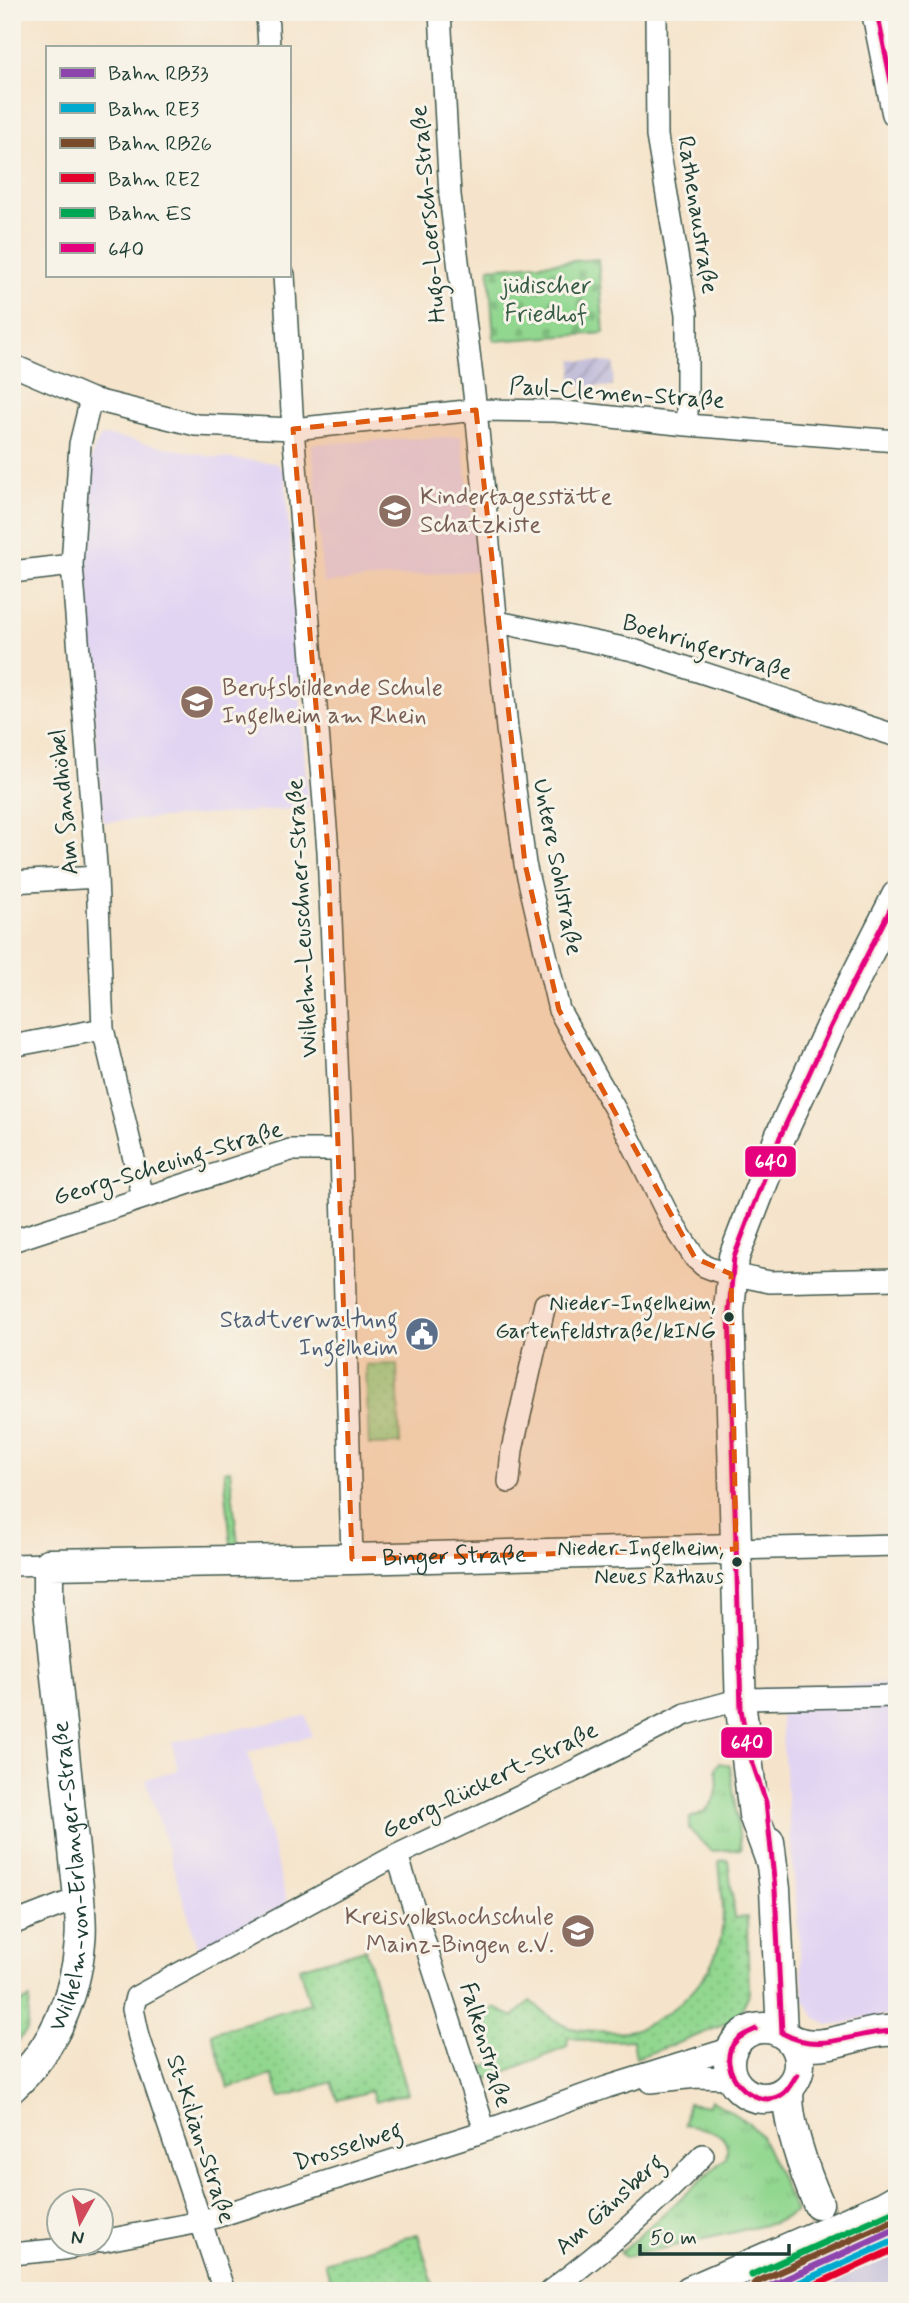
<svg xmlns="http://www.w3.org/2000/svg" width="909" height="2303" viewBox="0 0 909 2303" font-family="Mynerve,sans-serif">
<defs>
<pattern id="industrial-furrows" width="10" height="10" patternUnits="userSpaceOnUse" patternTransform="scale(1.75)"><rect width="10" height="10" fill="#c5c0da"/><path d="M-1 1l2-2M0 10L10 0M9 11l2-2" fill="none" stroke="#9f9db2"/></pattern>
<pattern id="grass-tufts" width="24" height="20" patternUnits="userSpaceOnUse" patternTransform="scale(1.75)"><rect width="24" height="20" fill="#92d790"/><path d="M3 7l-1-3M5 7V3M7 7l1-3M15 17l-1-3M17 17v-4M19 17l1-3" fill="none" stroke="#7db97d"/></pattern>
<pattern id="cemetery-stones" width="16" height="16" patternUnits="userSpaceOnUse" patternTransform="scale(1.75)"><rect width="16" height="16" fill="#92d790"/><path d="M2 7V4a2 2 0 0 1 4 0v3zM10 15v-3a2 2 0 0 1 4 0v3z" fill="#7db97d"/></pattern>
<pattern id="park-dots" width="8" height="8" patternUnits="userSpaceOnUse" patternTransform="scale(1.75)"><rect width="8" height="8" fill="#92d790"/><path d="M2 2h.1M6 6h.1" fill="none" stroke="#7db97d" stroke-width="1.8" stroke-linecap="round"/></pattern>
</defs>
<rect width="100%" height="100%" fill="#f7f3e8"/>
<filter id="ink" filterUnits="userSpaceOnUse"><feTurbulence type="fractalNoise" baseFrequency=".0143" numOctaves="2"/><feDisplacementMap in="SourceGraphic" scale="14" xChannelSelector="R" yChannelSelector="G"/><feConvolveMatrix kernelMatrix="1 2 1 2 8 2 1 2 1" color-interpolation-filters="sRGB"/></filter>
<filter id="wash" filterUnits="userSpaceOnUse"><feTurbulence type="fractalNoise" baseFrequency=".00686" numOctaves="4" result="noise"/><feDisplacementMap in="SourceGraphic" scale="28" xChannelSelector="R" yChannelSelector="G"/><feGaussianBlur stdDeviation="1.57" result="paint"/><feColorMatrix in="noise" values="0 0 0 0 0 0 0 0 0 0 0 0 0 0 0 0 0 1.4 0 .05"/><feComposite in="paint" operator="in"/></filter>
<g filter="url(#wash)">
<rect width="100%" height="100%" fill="#f5e4cb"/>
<path fill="#e1d4f3" d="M111,436l102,21 63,6 9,10 23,335 -205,14 -19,-227 -1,-67 4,-54 7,-25 6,-12z
M461,436l19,134 -157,13 -11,-139z
M897,1683v333l-30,1 -30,8h-10l-13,-9 -10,-18 -24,-287h-15l-3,-23z
M306,1716l6,20 -64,16 40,155 -88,46 -54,-174 32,-9 -6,-28z"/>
<path fill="url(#industrial-furrows)" d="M573,360l41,3 -1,24 -42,-2z"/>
<path fill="#c5c0da" d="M897,2212v76l-8,3h-168z"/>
<path fill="url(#grass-tufts)" stroke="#588a62" stroke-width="2" d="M230,1470l8,75h-7l-7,-74z
M719,1763l11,2 11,84 -30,2 -22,-22 1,-11c25,-7 31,-27 26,-50z
M711,2100l38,23 12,13 35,76 -22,11 -149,34 -5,-4 106,-95c7,-28 -22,-29 -42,-33l4,-22 21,3z"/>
<path fill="url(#cemetery-stones)" stroke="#588a62" stroke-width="2" d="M598,259l6,74 -110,8 -5,-73z"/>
<path fill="url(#park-dots)" stroke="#588a62" stroke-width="2" d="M397,1364l3,80 -31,1 -3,-80z
M728,1860l7,58 12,-1 2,77 -10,21 -21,12 -32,13 -50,18 -3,-18 -39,2 -26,-5 -1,10 -80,32 -8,-11 13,-4 -8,-51 11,-5 19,9 16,-16c11,8 23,20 35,25 9,4 21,4 32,5 13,1 28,2 42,-3 36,-14 71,-48 81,-87 6,-25 1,-54 -1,-80z
M365,1949l43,144 -33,9 -4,-11 -33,9 -6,-18 -52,16 -8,-23 -44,13 -16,-55 98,-30 -11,-35z
M30,1999l-3,31 -15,17v-41z
M418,2234l17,57h-102l-8,-29z"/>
</g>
<g filter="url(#ink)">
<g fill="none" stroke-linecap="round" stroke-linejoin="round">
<path stroke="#cac3ad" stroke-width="30" stroke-dasharray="30 15" stroke-linecap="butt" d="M820,2207l35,84"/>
<g stroke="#3f564b" stroke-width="24">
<path id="street" d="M267,12l2,35
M440,12l10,183 26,215 31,319 18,135 34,146 57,101 55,110 24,37 9,8 13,5 53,11 127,-3
M656,12l1,124 30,178v111
M284,275l9,154 35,422 13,299 11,409
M12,365l79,34 105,26 97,4 183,-19 80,1 131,14 210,16
M91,399l-11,45 -8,121 25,312 6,152 40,168
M12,572l60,-7
M498,622l135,28 264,86
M12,882l85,-5
M12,1046l91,-17
M12,1241l278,-91h51
M509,1482l3,-32 33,-146
M736,1549l161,-4
M12,1565l36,-1
M397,1855l88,276
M12,1924l67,-26
M651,2082l46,-5 35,1
M102,2241l98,-19 285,-91 122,-44 125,-39
M12,2254l52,-5 26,-5
M224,2291l-85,-254 -6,-28 3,-12 261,-142 177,-84 112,-57 55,-15 156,-3
M550,2291c55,-41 106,-86 153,-136"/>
</g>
<g stroke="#3f564b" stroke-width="33">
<g id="secondary">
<path d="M877,12l20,100"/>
<path d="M769,1842l6,47 7,144"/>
<path d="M771,1861l-17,-46 -13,-106 -12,-398 5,-54 46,-120 51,-111 66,-130"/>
<circle cx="764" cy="2063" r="35"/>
<path d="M790,2039c33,18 72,-12 107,-8"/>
<path id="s1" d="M12,2087c41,-37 64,-91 68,-145 2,-14 0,-29 -1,-44l-31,-299v-35l304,-5 384,-10"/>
<path d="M789,2088c-5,28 17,88 29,115"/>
<path d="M690,2291l193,-84 14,-8"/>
</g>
</g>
<use href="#street" stroke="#fff" stroke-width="21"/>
<use href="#secondary" stroke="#fff" stroke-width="30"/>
<g stroke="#f7f3e8" stroke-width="10">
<path id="bus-1" d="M877,12l20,99
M756,2029c-6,3 -15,6 -19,11 -27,26 18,76 47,53 5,-4 9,-13 13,-18
M782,2033l-7,-144 -9,-87 -18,-52 -7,-41 -12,-398 5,-54 46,-120 51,-111 66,-130
M782,2033c42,23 71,-3 115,-2"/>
</g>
<use href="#bus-1" stroke="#e5007d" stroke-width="5"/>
<g stroke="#f7f3e8" stroke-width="12">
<path id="rail-1" d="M760,2291l137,-62"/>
</g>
<g stroke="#f7f3e8" stroke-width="12">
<path id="rail-2" d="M781,2291l116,-52"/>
</g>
<g stroke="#f7f3e8" stroke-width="12">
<path id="rail-3" d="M755,2283l138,-62"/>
</g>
<g stroke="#f7f3e8" stroke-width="12">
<path id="rail-4" d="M802,2291l95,-43"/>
</g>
<g stroke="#f7f3e8" stroke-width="12">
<path id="rail-5" d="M752,2275l138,-62"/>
</g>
<use href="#rail-1" stroke="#8e44ad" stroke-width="7"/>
<use href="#rail-2" stroke="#00a9ce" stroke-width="7"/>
<use href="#rail-3" stroke="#7a4b2a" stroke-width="7"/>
<use href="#rail-4" stroke="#e4002b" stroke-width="7"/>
<use href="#rail-5" stroke="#00a651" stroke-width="7"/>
</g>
</g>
<path fill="#de580e" fill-opacity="0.2" stroke="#de580e" stroke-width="5" stroke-dasharray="14 9" stroke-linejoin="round" d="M476,410l49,454 34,146 136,248 36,16 5,275 -384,10 -24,-708 -35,-422z"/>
<defs>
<g id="school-disc" transform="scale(1.75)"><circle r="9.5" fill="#8d6e63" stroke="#f7f3e8"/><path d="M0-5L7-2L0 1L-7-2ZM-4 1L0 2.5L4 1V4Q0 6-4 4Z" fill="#fff"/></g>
<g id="civic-disc" transform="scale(1.75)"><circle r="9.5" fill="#5c6f8a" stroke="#f7f3e8"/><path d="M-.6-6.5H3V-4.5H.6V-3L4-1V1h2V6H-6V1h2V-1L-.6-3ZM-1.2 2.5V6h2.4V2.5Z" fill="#fff"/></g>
<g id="university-disc" transform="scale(1.75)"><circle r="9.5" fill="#8d6e63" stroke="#f7f3e8"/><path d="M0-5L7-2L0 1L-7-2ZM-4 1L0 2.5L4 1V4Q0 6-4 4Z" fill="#fff"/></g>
</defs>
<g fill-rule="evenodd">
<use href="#school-disc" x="395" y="511"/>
<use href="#school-disc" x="197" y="702"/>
<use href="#civic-disc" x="422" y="1334"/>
<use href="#university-disc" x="578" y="1931"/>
</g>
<g fill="#1f3d34" stroke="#f7f3e8" stroke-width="2.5">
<circle cx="729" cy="1317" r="6"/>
<circle cx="737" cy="1562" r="6"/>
</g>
<g text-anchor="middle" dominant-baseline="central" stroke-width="6" stroke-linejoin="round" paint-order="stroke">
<g font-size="22" fill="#1f3d34" stroke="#f7f3e8" text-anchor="end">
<text x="716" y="1304">Nieder-Ingelheim,<tspan x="716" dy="28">Gartenfeldstraße/kING</tspan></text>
<text x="724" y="1549">Nieder-Ingelheim,<tspan x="724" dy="28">Neues Rathaus</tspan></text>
</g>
<g font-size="24" fill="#1f3d34" stroke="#f7f3e8">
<text transform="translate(429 214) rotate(-95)">Hugo-Loersch-Straße</text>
<text transform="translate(697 215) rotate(81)">Rathenaustraße</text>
<text transform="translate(617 394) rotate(4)">Paul-Clemen-Straße</text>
<text transform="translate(707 648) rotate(17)">Boehringerstraße</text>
<text transform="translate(65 802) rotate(-95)">Am Sandhöbel</text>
<text transform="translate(557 867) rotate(79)">Untere Sohlstraße</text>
<text transform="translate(303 918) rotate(-93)">Wilhelm-Leuschner-Straße</text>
<text transform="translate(168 1164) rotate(-17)">Georg-Scheuing-Straße</text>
<text stroke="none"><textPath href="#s1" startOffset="950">Binger Straße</textPath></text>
<text transform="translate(490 1781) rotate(-26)">Georg-Rückert-Straße</text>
<text stroke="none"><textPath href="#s1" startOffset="229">Wilhelm-von-Erlanger-Straße</textPath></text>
<text transform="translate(485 2045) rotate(73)">Falkenstraße</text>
<text transform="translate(200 2139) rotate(72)">St-Kilian-Straße</text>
<text transform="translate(348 2147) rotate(-18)">Drosselweg</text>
<text transform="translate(610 2205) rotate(-42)">Am Gänsberg</text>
</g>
<g font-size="24" fill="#365c46" stroke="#f7f3e8">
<text x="546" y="286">jüdischer<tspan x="546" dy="28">Friedhof</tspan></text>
</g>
<g font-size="24" fill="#785e54" stroke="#f7f3e8" text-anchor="start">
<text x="420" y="497">Kindertagesstätte<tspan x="420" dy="28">Schatzkiste</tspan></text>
<text x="222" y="688">Berufsbildende Schule<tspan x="222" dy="28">Ingelheim am Rhein</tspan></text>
<text x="554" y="1917" text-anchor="end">Kreisvolkshochschule<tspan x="554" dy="28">Mainz-Bingen e.V.</tspan></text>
</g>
<g font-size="24" fill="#4e5e75" stroke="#f7f3e8" text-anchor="end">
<text x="398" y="1320">Stadtverwaltung<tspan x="398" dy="28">Ingelheim</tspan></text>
</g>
</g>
<g stroke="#f7f3e8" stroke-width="2.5">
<rect x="744" y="1145" width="53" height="33" rx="7" fill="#e5007d"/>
<rect x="720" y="1726" width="53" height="33" rx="7" fill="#e5007d"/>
</g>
<g font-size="19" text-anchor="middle" font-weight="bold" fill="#fff">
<text x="771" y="1168">640</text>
<text x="747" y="1749">640</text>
</g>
<rect width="909" height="2303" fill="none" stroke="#f7f3e8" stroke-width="42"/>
<rect x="46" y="46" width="245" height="231" fill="#f7f3e8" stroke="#a1aaa0" stroke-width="2"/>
<rect x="60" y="68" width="35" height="10" fill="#8e44ad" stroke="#a1aaa0" stroke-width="2"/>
<text x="108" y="80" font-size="21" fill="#1f3d34">Bahn RB33</text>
<rect x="60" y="103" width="35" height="10" fill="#00a9ce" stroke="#a1aaa0" stroke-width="2"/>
<text x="108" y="116" font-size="21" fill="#1f3d34">Bahn RE3</text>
<rect x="60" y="138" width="35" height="10" fill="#7a4b2a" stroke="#a1aaa0" stroke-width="2"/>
<text x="108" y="150" font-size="21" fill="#1f3d34">Bahn RB26</text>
<rect x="60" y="173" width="35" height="10" fill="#e4002b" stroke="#a1aaa0" stroke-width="2"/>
<text x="108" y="186" font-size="21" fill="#1f3d34">Bahn RE2</text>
<rect x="60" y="208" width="35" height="10" fill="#00a651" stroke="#a1aaa0" stroke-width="2"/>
<text x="108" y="220" font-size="21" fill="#1f3d34">Bahn ES</text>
<rect x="60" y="243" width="35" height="10" fill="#e5007d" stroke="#a1aaa0" stroke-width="2"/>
<text x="108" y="256" font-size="21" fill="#1f3d34">640</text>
<g transform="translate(80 2222) rotate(188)"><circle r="33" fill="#f7f3e8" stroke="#a1aaa0" stroke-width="2"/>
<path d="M0-5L12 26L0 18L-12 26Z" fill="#d1495b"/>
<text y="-10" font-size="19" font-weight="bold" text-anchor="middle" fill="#1f3d34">N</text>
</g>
<path d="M640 2244v10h149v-10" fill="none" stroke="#1f3d34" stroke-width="3.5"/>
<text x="650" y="2244" font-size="21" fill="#1f3d34" stroke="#f7f3e8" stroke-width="5" paint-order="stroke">50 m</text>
</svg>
